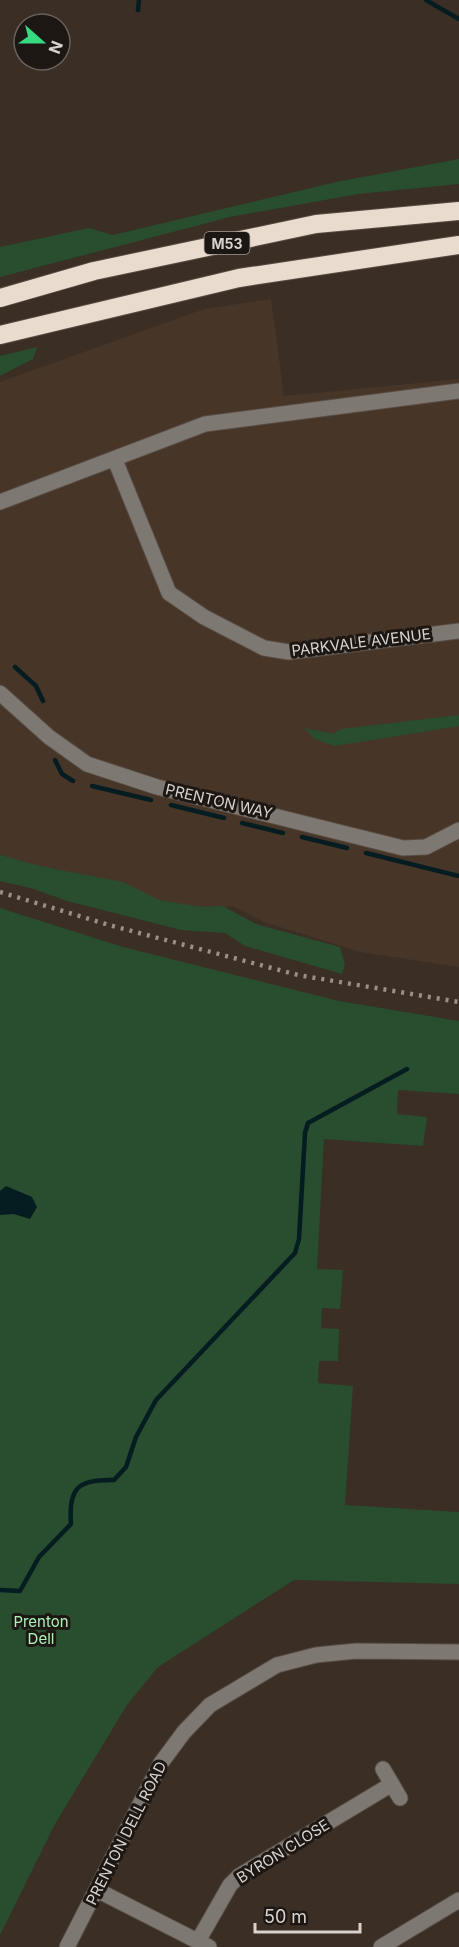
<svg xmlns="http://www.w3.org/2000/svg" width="459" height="1947" viewBox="0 0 459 1947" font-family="Inter,sans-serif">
<rect width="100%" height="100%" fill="#3a2e25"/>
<path fill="#473528" d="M271,299l13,97 175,-17v588l-99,-15 -96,-30 -31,-16 -64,9 -169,-57v-476l204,-73z"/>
<path fill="#284d2f" d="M459,159v25l-101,10 -128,23 -230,60v-30l89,-19 24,7 223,-53z
M37,347l-4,12 -33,17v-20z
M459,715v11l-125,20 -19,-7 -11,-11 29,6 8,-5z
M0,855l40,11 83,16 36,18 43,7 21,-1 33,18 84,23 5,18 -3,9 -97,-28 -20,-13 -44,-3 -114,-29 -33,-12 -34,-8z
M0,908l123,39 216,54 120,20v73l-61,-4 -1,24 30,3 -4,29 -99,-7 -7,130 26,1 -3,39 -18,-1 -1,20 18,1 -1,32h-19l-1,22 35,3 -8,119 114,7v72l-165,-4 -136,87 -31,38 -72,119 -55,111z"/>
<path fill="#051d21" d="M6,1186l26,11 5,10 -7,12 -16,-5 -14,1v-24z"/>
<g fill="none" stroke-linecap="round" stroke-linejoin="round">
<path stroke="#051d21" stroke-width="4.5" d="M426,0l33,19
M138,10l1,-10
M15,667l21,19 7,15
M55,760l7,14 11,7
M92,786l59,14
M171,805l53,13
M242,823l41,10
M302,837l45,11
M366,853l93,23
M0,1590l20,1 19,-34 32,-33c-3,-37 8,-45 43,-44l12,-13 10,-30 20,-37 139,-147 4,-14 6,-106 3,-10 99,-54"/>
<g stroke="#574c43" stroke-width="17">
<path id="minor" d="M115,460l54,133 35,24 60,31 25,4 170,-21
M0,502l205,-78 254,-33
M0,693l49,44 38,27 70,23 246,61 23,-1 33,-17
M383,1769l17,29
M97,1890l112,57
M198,1941l32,-56 9,-9 153,-92
M67,1947l94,-184 23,-31 26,-27 67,-40 39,-10 40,-4 103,1
M381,1947l78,-47"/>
</g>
<g stroke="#574c43" stroke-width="20">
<path id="highway" d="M0,298l94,-27 222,-47 143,-13
M0,335l239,-57 220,-33"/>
</g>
<use href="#minor" stroke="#7e7873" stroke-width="15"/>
<use href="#highway" stroke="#e9dbce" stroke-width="18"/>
<path stroke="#9a9089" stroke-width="4.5" stroke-dasharray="3 6" stroke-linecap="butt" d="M0,892l109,33 189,50 161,27"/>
</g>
<g text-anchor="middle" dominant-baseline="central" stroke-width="6" stroke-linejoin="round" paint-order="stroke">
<rect fill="#1d1714" stroke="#a19a95" stroke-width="1.5" x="204.5" y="232" width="45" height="22" rx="4.5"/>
<g font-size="14" font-weight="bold" fill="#dad2cc">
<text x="227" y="243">M53</text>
</g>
<g font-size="15" fill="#dad2cc" stroke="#1d1714">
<text transform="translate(361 642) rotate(-7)">PARKVALE AVENUE</text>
<text transform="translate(219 801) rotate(13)">PRENTON WAY</text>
<text transform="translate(126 1833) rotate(-63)">PRENTON DELL ROAD</text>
<text transform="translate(283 1851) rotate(-32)">BYRON CLOSE</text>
</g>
<g font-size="15" fill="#adf2b7" stroke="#1d1714">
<text x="41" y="1621">Prenton<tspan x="41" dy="17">Dell</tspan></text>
</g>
</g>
<g transform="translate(42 42) rotate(111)"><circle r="28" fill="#1d1714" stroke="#69625e" stroke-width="1.5"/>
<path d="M0-4.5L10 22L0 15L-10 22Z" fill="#37d880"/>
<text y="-9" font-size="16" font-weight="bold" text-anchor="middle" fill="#dad2cc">N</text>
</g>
<path d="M255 1923v9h105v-9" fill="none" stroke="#dad2cc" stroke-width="3"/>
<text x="264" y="1923" font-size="18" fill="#dad2cc" stroke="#1d1714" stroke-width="4.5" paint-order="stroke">50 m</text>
</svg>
